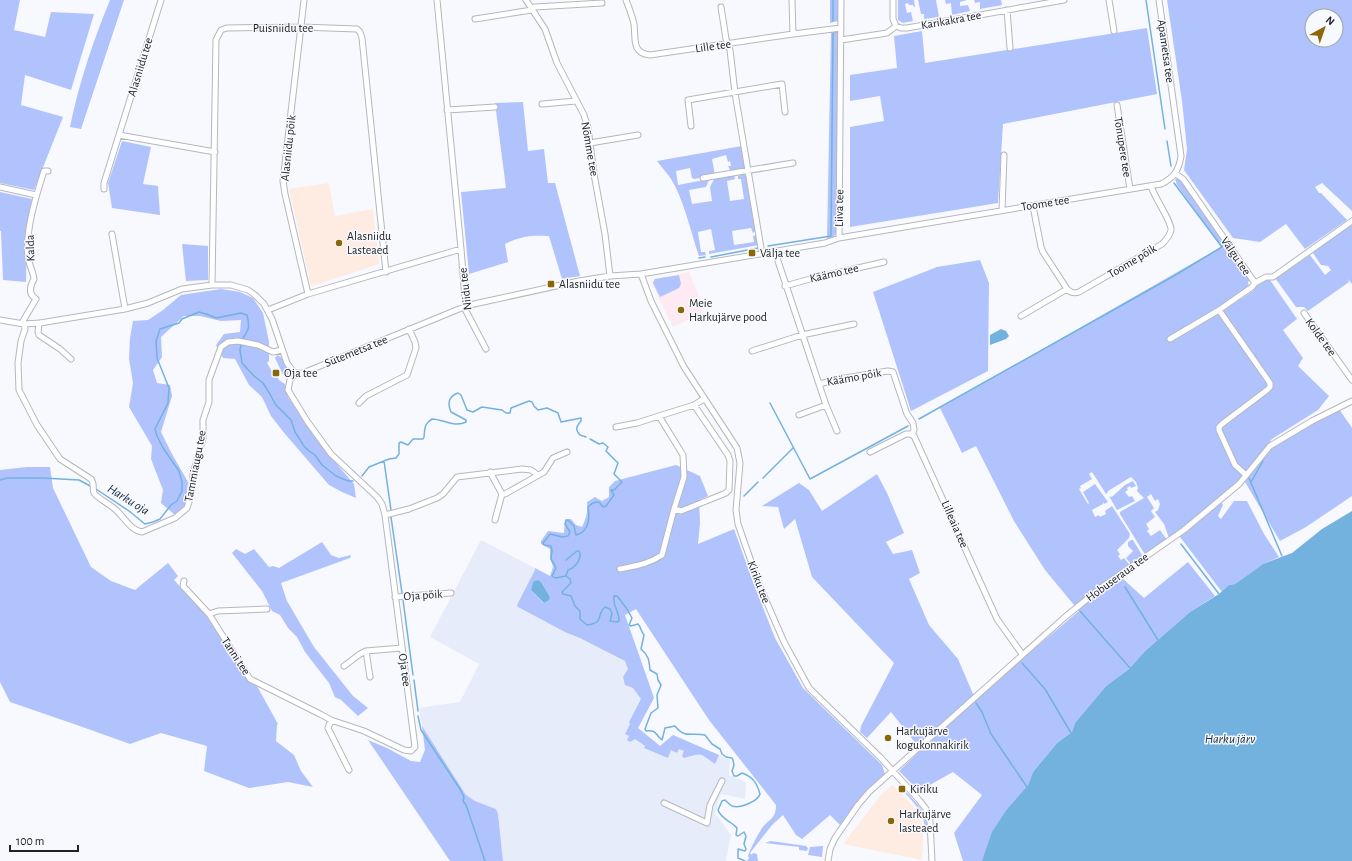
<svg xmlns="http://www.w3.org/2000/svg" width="1352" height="861" viewBox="0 0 1352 861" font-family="'Alegreya Sans',sans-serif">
<rect width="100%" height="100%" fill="#f8f9fe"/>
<path fill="#fdeaf3" d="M689,272l12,29 1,5 -2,1 2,6 -29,14 -22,-45 3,-3z"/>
<path fill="#e7ecfb" d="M481,540l69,36 87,72 17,50 -16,30 22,18 13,-11 57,25 -1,15 17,7 -1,17 -24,-5 -6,19 16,22 -5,26h-223l-5,-46 -2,-6 -21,-8 -9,-6 -44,-69 -2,-9 -1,-9 41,-6 19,-38 -49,-27z"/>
<path fill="#feebe2" d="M329,183l6,33 38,-7 6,54 -2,2 -66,21 -22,-97z
M893,785l20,21 7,11 2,7 1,14 -1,22 -79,-16 40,-52z"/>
<path fill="#b0c3fd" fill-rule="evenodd" d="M0,0h20l-6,30 31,7 6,-25 43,2 -23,76 -46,-15 -4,30 42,12 -29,73 -34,-7z
M110,0h14l-43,129 -11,-2c9,-44 23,-86 40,-127z
M830,0h8v21l-8,2z
M898,0h16l1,7h-1l-1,-2h-4l-1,-2 -3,1 2,9 4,-1 2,9 -10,2 -5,-3z
M918,0h18l3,17 -15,2v-5h-3z
M945,0h22l-7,2v4l8,-1 2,6 -18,4 -1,-12 -5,1z
M974,0h27l1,5 -22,4v-7l-5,1z
M1167,0h185v211l-30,-28 -7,4 4,6h2l26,27 -42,29 -19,-25 -26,18 -27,-4 -49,-68 3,-21 -5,-48zM1312,16h24v24h-24z
M1147,28l10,66 -154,30 -5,79 -148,24v-100l34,-6 -4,-25 -30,5v-26l47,-7 -3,-32 28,-5 3,32z
M831,31h5l2,3 -2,199 -3,5 -6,2z
M523,102l5,49 16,-2 4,34h7l25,93 -18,3 -13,-43c-18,-1 -28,0 -44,8l3,18 -39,12 -8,-82 45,-4 -11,-85z
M122,141l29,6 -8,37 15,2 2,29 -48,-7 -4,-25z
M742,146l4,22 -1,2 -14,2 -3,-6h3l-1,-5 -2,1 -2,-7 -14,4 3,16 -14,1 -2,2 -5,1 -2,-1 -2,-10 -14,3 2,14 26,-5h5l-3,7 -17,3 3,14 20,-3 -2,-14 4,-8 20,-4 1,4 -8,2 3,20 14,-2 -3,-20h-3v-3l6,-2 2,2 10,55 -3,2 -2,-5 -19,3 2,14 20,-3 -1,-6 4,-1 2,10 -50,9v-3l6,-1 -4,-21 -13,3 3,20h4l1,3 -7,1c-8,-23 -13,-48 -24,-70 -4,-9 -12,-17 -18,-25z
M1175,179h4l4,4 67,97 -2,2 1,4 -9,7 1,6 13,-9v-2l12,-9 4,1 27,39 -14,11 20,28 -5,8 31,30 -11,14 -46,29 -35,43 -18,15 4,8 -5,11 3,3 13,-18h13l17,33 15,23 -16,7 -28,20 -6,1 -7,7 -45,-59 -8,5 -5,-14 -9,-12 3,-2 2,-6 -2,-5 -3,2 -4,-7 -4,3 7,11 -3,3 4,6 -9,7 3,5 -2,2 4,5 9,-6 7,10 -20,14 -3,-1 -24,-39v-2l24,-14 -7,-7 1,-3 -2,-6 -5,-5 -23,14v1l-2,2 -14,-22 -3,2 3,5 -12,7 1,2 -2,1 9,15 1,-1 -6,-11 12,-8 13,18 -4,2 -1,-2v2l-11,6 3,7 4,-2 1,2 6,-3 -1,-3 7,-5 18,28 -1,4 -12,12 3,4 -2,2 3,4 3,-2 5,6 -17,14h10l22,20 44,-36 27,34 -25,16 -45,39 -16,18 -23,17 -31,37 -3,9 -15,11 -24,29 -5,13 -21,24 -25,52h-19l-9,-28 28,-38 -29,-23 -34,19 -20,-20 22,-21 -30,-38 -24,26 -7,-6 1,-6 33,-63 -82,-86 -17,-58 -11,10 -6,-22 -16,-1 37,-23 10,7 13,21 55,-37 10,19 17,40 -18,9 7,12 19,-4 8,23 -11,6 20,46 29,34 15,35 5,4 38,-34 63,-53 -34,-41 -31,-49 -38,-75 -14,7 -22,-45 281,-161 -44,-62z
M0,192l32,7 -5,35 -1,48 -23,-2 -2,-49h-1z
M1352,224v60l-4,-5 1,3 -41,29 -4,-4h-8l-21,-29 35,-23 15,20 6,-5 -3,-4 -7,-1 -8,-12 1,-2z
M182,244l26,2v34l-22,1z
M980,260l9,23 -1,88 -77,40 -38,-119 64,-25z
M679,275l2,9 -2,4 -19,9 -7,-14 2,-4z
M221,289l19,3 13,6 10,15 6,29v19l-2,2 7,12 2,-1 3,6 6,4 3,13 35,51 31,36 2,14 -14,-6 -13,-7 -44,-51 -14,-18 -9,-19 -13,-12 -14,-26 -12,-1 -7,-13 8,-11 16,-2 1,-12 -20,1 -21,-5h-16l-23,21 1,20 -9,13 4,13 13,2 2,11 -11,36 11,22 16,28 -2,22 -11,11 -14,-12 2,-13 -12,-31 1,-13 -23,-39 4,-24 -4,-24 1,-21 3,-17 15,-1 15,-10 18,-15z
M277,355l4,2 7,13 1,5 -3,1 -3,-1 -8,-17z
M1339,409l13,19v68l-46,31 -26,14 -35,-59 27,-35z
M676,465l24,11 8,20 -9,4 1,23 -2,21 36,-15 19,53 22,56 28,50 79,77 3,9 -20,20 -25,31 -10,-10 -28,24 -6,-4 -13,-20 -11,10 -22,28 2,2 1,-2 4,1 1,7h-11l2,-3 -1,-2c3,-9 9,-20 14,-28 7,-9 14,-9 14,-23l-67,-85 -73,-111 -11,6 29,83 -16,30 22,18 13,-11 46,20 -4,9c-17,-12 -12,-11 -31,-6l-2,-2 2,-5 -5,-2 -2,4 -6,-3 -3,8 -24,-10 1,-2 -10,-7 -5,3 -3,-2 2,-4 -4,-2 5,-10 -1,-2 12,-23 -8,-11 -8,-3 -2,-8 5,-8 -3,-8 -45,-23 -15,-6 -47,-25 -1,-2 18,-35v-2l15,8 3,-9 -3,-9v-9l-9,-5v-3l7,-10 16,2 1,-14h6l5,6 6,2c4,-8 6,-15 5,-25l8,-5 7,4 7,-4v-10l6,-6zM533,582h8l9,15 -4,5 -3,1 -12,-13z
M27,467h23l3,21 38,79 20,14 24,9 33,-27 10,13 -4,4 35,38 22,33 18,31 8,4 21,38 -1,1 -1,16 18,14 7,16 12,16 -25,-5 -39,6 -45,-17 3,-25 -46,-13 -31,11 -56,-20 -64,-22 -10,-20v-212z
M1133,481l3,5 -5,2 -1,-2 -3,2 1,2 -3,2 4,5 3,-1 3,5 -18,9 -8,-14 2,1 2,-1 12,-11z
M1131,540h2l9,15v2l-11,7 -5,-6 7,-7 -5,-5v-4z
M322,542l9,13 8,3 12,-3 -1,3 -69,25 6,18 27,46 39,49 15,12 -10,8 -17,-16 -6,-3 -6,-14 -24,-31 -8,-15 -9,-9 -8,-13 -8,-4 -10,-20 -30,-38 4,-4 9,5 9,-5 15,18 4,-1 6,2z
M422,726l44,69 9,6 21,8 2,5 5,47h-53l-82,-121 19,8 24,13 9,1 5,-12z
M905,791c12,12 23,23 23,42h-2c-2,-20 -9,-27 -22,-41z
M771,841l35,5 2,2 -1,3 -8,-1v-3l-34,-4z
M823,846l-1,11 -14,-2 2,-8z"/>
<path fill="#73b1de" d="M1001,329l5,2 3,5 -3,3 -16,6v-10z
M1352,511v350h-370l10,-29 15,-23 21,-24 5,-13 24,-29 15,-11 3,-9 31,-37 23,-17 16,-18 45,-39 29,-18 10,-9 6,-1 28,-20 29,-11 30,-24z
M538,580l3,2 9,15 -1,3 -5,3 -13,-13 2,-8z"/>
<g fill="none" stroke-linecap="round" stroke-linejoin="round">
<path stroke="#73b1de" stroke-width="1.5" d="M1146,0l19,129
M833,21v-21
M1167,141l4,25
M768,246l63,-10 2,-203
M711,257l47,-9
M699,258l6,-1
M241,345l-1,5 2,13 12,13 9,7 7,11 2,4 4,7 15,15 4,12 9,14 5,5 6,4 7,10 14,11 12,5h5
M770,403l40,76 98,-53
M919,419l253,-142 50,-30 -48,-64
M590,439l9,5 4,-1 5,4 -2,4 12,12 -4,11 8,8 -8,8h-3l3,5 -8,11 -3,1 -4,-5c-5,0 -7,1 -11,5 2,11 1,25 -12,28l-2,-9 -6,-6 -2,1 -1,3 5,8 -2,4 -6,1 -12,-3 -7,9 1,2 7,1 1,5 -1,8 3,5 2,4 -4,8 3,2 11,-2 4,3 1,4 -9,9 1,2 8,2 4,10 5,5v8l7,6c18,-2 9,-11 18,-18l5,2 2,4 -2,8 7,1 2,-1c1,-9 -7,-15 -5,-25h3l10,13 5,9 -3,7 2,1 7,-2c3,3 3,8 6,11l-3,14c8,7 8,11 9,21l7,4 1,6 3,5 -4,10 1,13 -7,5 -6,16 1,2c12,-1 8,3 16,9l3,-12 10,-2c10,13 16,6 30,9l7,9 8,5 2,5 4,3 6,1 1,2 1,5 -2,6 2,5h3l5,-3c11,4 15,10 18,21 -2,7 -20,15 -28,12 -2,-1 -5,-4 -7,-6l-3,1 -4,9c3,9 13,11 19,18l-1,7 2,1 6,-4 2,4 -2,8 2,5 -1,2 -7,-2v9l7,3
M384,461l7,49
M362,476l7,-9 20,-8 7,-1 3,-4v-11l2,-1 7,3 5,-6h10l1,-2c1,-9 0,-13 8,-18 11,0 23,9 34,3v-2l-15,-8c-4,-9 -2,-16 7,-19l3,2 6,15 6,2 9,-5 20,3 4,3h4l1,-5 18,-7 3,1 2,4 4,4 9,-2 11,5 3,9 20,-4v3c-5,6 -6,8 -1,14l6,2
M763,478l30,-30
M1249,478l33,78
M0,480l7,-2h36l36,2 13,7
M1251,482l12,-21
M96,489l33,22 16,13 8,-2 7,-3 11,-14 6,-4 5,-10v-9l-3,-11 -16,-23 -6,-12 -2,-7 13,-26 1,-15 -12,-30 -1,-17 4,-12 19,-6 3,-4 17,-7 7,2 10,4 25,-5 6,2c3,13 2,14 -5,25
M744,496l14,-14
M391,517l11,76
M1181,544l38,50
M566,560l11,-9h2c4,7 -4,17 -11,19l-2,6
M1125,587l33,53
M403,600l10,75
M1080,611l50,57
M1022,663l23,26 26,44
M414,680l4,31
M976,703l6,9 9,22 36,53
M418,716l3,14 39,59 4,8 -1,4 3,4 19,56"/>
<g stroke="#b5b7bf" stroke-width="7">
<path id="minor" d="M304,0l-21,181 2,13 23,100
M437,0l24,249 5,62 20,38
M526,0l19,29 12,34 27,52 4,13 6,46 11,60 5,42
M626,0c3,8 6,15 8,24 2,14 -3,29 16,31l143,-21 48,-6
M792,0l1,34
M893,0v19l3,7
M1109,0l5,31
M721,7l5,32 4,11 5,43 27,161
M531,8l4,-1 67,-4
M1007,10l3,38
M475,19l57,-9
M841,40l46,-7 9,-7 5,2h6l157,-28
M542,104l34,-3
M1117,105l13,84
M447,110l48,-3
M691,126l-3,-26 94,-16 3,28
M119,135l96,17
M590,143l48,-8
M48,171h-4c-8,25 -19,60 -16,86 1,8 5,14 6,22 -4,7 -6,15 2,20l-13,22 2,8 -4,12 -3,22 1,27 18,35 23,34 31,20c4,5 1,9 3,14 3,5 17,12 22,17 8,7 15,21 26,22l33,-14 12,-10 4,-12 2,-22 10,-36v-18l6,-18v-22l12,-33 7,-5 10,-1 20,4 15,7 9,-2
M1176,174l7,5 5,7 67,97 11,-6h7l79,-56
M703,178l90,-15
M0,187l36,8
M104,189v-6l57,-183
M1033,206l8,41 2,5 24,37c4,4 7,5 12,3l83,-48c4,-4 8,-8 9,-14 1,-8 -17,-33 -20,-44
M1002,210l2,-55
M112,234l13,75
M839,238l2,-238
M775,252l51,153 11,26
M641,274l10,27 33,66 53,81 3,15 -4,47 2,14 22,63 24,55 25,46 72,70 38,42 7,9 4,12 2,40
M212,285l4,-245 5,-10 6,-2 74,-1 56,2 3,3 2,6 24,234
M785,286l25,-7 74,-17
M268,310l40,-16 153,-45
M1304,313l48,67
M1021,316l46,-27
M0,320l24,4 16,-1 85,-14 23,-6 34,-14 30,-4h19l17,5 7,5 9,9 8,15 15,44 6,8 5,2h5l156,-64 15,-5 105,-23 31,-5 31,-2 184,-31 14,-5 322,-54c13,-6 18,-14 20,-28l-22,-156
M39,323l-1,9 1,3 21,14 11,10
M1170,339l49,-29
M752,351l50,-16 52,-11
M819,384l20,-5 49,-8 5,1 14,42 6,9 1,7 -2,5
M359,403l7,-7 41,-21 9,-27 -1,-6 -6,-13
M694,405l34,50 2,6 -1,29 -3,3 -45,18 -7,-2 10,-32 -1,-22 -24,-39 35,-11 10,-6
M799,415l27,-10
M616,427l21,-4 22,-7
M870,452l36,-18h4l4,2 83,183 25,35
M490,472l12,22
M1246,475l-11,-10 -16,-35v-3l3,-3 45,-34 3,-3v-4l-51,-73 33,-23 3,-4
M385,515l24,-6 28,-11 6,-4 14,-17 65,-8 9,1 7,5
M495,520l7,-26h3l39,-22 9,-14 14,-6
M620,569c15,-3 29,-5 42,-14l12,-46
M184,581l-1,5 26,28 41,65 70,35 11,6 33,11 40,19 7,1 4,-4 -30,-232 -3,-11 -5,-7 -46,-43 -24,-33 -19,-31 2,-10 6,-7
M395,597l56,-4
M209,614l9,-3 49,-2
M344,666l16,-12 6,-3
M370,677l-4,-26 36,-3
M331,720l-3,8 21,42
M664,803l43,20 3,-18 12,-24
M828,861l2,-12 5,-11 23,-33 11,-13 196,-175 37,-30 82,-57 55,-46 31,-38 42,-25 40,-20"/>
</g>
<use href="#minor" stroke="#fff" stroke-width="5"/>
</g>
<g fill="#8a6807" stroke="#f8f9fe" stroke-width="1.5">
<circle cx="339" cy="243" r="4"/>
<rect x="748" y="249" width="8" height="8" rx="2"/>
<rect x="547" y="280" width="8" height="8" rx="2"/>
<circle cx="681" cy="310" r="4"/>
<rect x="272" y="369" width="8" height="8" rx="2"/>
<circle cx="888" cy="738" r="4"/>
<rect x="898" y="785" width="8" height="8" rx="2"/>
<circle cx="891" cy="821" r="4"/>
</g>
<g text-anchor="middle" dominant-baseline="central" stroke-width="3" stroke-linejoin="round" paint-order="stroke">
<g font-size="12" fill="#202124" stroke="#f8f9fe">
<text transform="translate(951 20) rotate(-10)">Karikakra tee</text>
<text x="283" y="28">Puisniidu tee</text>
<text transform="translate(713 46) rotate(-8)">Lille tee</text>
<text transform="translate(1166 51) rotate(82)">Apametsa tee</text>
<text transform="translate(140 67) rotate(-73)">Alasniidu tee</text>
<text transform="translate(1123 147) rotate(81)">Tõnupere tee</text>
<text transform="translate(288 148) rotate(-84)">Alasniidu põik</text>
<text transform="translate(590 149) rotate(80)">Nõmme tee</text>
<text transform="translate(1045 203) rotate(-9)">Toome tee</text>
<text transform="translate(839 208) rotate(-89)">Liiva tee</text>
<text transform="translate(30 248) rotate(-92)">Kalda</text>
<text transform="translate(1236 256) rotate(56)">Välgu tee</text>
<text transform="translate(1132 261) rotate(-31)">Toome põik</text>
<text transform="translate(834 273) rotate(-13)">Käämo tee</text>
<text transform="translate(465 289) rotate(-97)">Niidu tee</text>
<text transform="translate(1321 337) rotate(54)">Kolde tee</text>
<text transform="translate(356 351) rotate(-22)">Sütemetsa tee</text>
<text transform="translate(854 377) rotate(-10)">Käämo põik</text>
<text transform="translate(195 466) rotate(-79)">Tammiaugu tee</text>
<text transform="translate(955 524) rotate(66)">Lilleaia tee</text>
<text transform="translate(1117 577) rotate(-36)">Hobuseraua tee</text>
<text transform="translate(759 582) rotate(69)">Kiriku tee</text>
<text transform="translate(423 595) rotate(-4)">Oja põik</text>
<text transform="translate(236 656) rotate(57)">Tanni tee</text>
<text transform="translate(405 670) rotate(82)">Oja tee</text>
</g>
<g font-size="12" fill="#202124" stroke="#f8f9fe" text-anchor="start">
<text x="347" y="236">Alasniidu<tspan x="347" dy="14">Lasteaed</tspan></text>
<text x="760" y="253">Välja tee</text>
<text x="559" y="284">Alasniidu tee</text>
<text x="689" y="303">Meie<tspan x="689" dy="14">Harkujärve pood</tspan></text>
<text x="284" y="373">Oja tee</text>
<text x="896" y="731">Harkujärve<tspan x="896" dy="14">kogukonnakirik</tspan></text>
<text x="910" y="789">Kiriku</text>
<text x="899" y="814">Harkujärve<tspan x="899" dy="14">lasteaed</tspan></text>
</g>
<g font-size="13" font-style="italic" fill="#122d41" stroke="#f8f9fe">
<text transform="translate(128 500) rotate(32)">Harku oja</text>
<text x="1230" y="739">Harku järv</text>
</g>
</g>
<g transform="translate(1324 28) rotate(40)"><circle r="19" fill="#f8f9fe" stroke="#a2a3a7"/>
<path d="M0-3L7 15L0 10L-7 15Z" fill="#8a6807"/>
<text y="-6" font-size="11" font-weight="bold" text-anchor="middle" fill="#202124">N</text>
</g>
<path d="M10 845v6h68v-6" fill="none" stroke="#202124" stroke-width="2"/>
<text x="16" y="845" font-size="12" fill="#202124" stroke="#f8f9fe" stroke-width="3" paint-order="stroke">100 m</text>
</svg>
